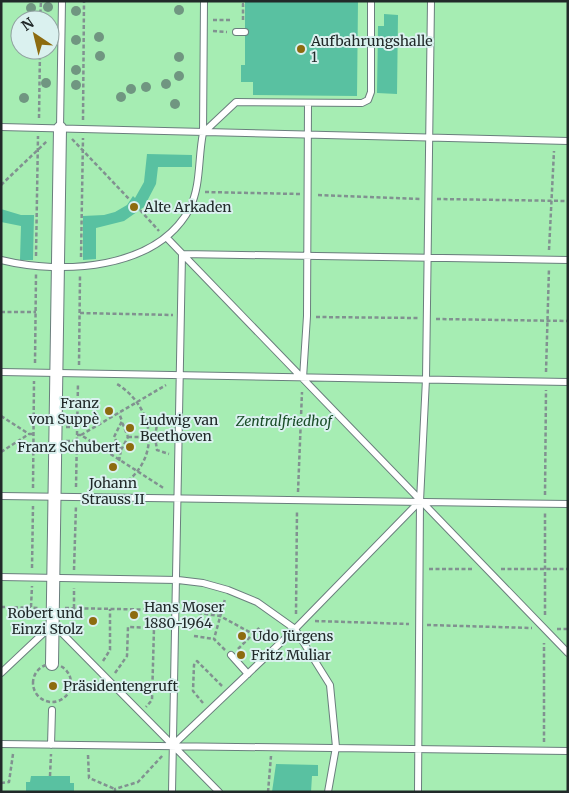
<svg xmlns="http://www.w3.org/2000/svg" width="569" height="793" viewBox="0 0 569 793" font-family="Merriweather,serif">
<rect width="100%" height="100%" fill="#daf1ef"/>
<path fill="#a6edb3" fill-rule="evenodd" d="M1,1h567v791h-567zM20,20h30v30h-30z"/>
<path fill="#59c1a1" d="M245,1h113l-1,95 -104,-1v-13h-12v-17h4z
M384,14l14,1 -1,79 -20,-1 1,-67h6z
M147,154l45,1v12h-34l-2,17 -12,23 -20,14 -28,7v31l-13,1v-44l21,-1 11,-3 12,-7 6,-9 2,2 9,-16z
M1,209l20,6h13l-1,45h-13l1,-34 -20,-4z
M276,764l42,1v11h-6l-1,16h-39z
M31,776h39v7h4v9h-48v-10h4z"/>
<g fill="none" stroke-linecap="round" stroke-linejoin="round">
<g stroke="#6a7e7d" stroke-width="8">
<path id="service" d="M204,1l-1,132 33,-31 126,1 6,-3 3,-8v-91
M236,32h9
M1,127l567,14
M60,128l2,-127
M166,237l402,416
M1,260c61,15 156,10 189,-52 11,-23 8,-50 13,-75
M1,372l567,10
M303,378l4,-62 1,-213
M1,496l567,8
M1,577l177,3 25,3 25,7 29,12 38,27 35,56 6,62 -8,45
M231,655l17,19
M1,673l52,-49 166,168
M1,744l567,7
M51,745l1,-35
M173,745l122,-116 125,-128
M172,792l10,-538 386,6
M418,792l2,-291 6,-122 5,-378"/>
</g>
<g stroke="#6a7e7d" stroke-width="14">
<path id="minor" d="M52,664l8,-536"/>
</g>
<path stroke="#819190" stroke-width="2.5" stroke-dasharray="4 2.5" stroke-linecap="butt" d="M40,20l1,-19
M213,20h17
M243,20v-16h2
M213,31l14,1
M39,118l1,-68
M83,120l1,-119
M72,139l58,61
M1,185l46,-44
M205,192l95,2
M318,195l102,4
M437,199l131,2
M140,210l19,21
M549,250l5,-99
M36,256l2,-120
M81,257l2,-119
M1,312h35
M80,313l93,2
M316,317l102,1
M436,319l132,2
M35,363l1,-89
M79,365l1,-90
M546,372l3,-104
M1,416l28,18
M66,427h11
M77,435h4l84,54
M81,435l85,-50
M128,437h27l2,13 12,4
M155,437l2,-13 12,-4
M66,441h11
M121,450l7,-13 -6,-15
M1,452l28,-18h5
M119,461l2,-11 -7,-13 8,-16 -3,-8
M76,487l2,-104
M33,488l1,-107
M117,488c6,-4 13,-8 18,-14 26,-30 13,-71 -18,-90
M298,492l4,-100
M545,495l1,-105
M32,568l1,-62
M429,569h44
M501,569h67
M74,570l2,-65
M1,607l39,1
M31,607l1,-21
M65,608l102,2
M74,608v-20
M185,611l35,5 33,18
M296,614l1,-104
M545,615v-102
M315,621l94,3
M427,625l105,3
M557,629h11
M194,636l20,3
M238,649l22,-22
M225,650l-11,-11 11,-40
M103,661l7,-11v-41
M33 683a19 19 0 1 1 38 0a19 19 0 1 1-38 0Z
M115,673l12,-17 1,-29 26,1 -2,72 -6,7
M203,703l-10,-12 1,-26 3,-4 25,25
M544,742v-99
M88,755l1,23 26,11
M50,776l1,-22
M1,783l8,-1 4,-28
M115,792v-3l23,-7 25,-27
M268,792l3,-36"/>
<use href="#service" stroke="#fff" stroke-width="6"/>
<use href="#minor" stroke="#fff" stroke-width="12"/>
</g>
<g fill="#709681">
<circle cx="48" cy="7" r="5"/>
<circle cx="31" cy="8" r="5"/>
<circle cx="179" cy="10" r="5"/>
<circle cx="76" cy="11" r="5"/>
<circle cx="99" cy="37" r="5"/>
<circle cx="76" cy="40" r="5"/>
<circle cx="100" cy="56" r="5"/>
<circle cx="179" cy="57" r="5"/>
<circle cx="76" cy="70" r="5"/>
<circle cx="179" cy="76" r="5"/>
<circle cx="46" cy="83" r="5"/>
<circle cx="166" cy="84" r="5"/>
<circle cx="76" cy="85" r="5"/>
<circle cx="146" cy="87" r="5"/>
<circle cx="131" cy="89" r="5"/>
<circle cx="121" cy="97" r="5"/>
<circle cx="24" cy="98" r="5"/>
<circle cx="175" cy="104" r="5"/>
</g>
<g fill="#8d6c0f" stroke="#daf1ef" stroke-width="2">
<circle cx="301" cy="49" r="5"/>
<circle cx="134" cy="207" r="5"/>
<circle cx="109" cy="411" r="5"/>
<circle cx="130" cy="428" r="5"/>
<circle cx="130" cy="447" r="5"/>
<circle cx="113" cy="467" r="5"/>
<circle cx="134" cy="615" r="5"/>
<circle cx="93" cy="621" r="5"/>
<circle cx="242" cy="636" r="5"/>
<circle cx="241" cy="655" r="5"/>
<circle cx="53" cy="686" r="5"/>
</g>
<g text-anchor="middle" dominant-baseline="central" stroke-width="4" stroke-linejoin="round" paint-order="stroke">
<g font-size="14" fill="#212929" stroke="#daf1ef" text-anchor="start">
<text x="311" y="41">Aufbahrungshalle<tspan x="311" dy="16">1</tspan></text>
<text x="144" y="207">Alte Arkaden</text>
<text x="99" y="403" text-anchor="end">Franz<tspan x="99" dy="16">von Suppè</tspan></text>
<text x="140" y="420">Ludwig van<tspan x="140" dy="16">Beethoven</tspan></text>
<text x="120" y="447" text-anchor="end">Franz Schubert</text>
<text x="113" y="483" text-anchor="middle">Johann<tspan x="113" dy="16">Strauss II</tspan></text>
<text x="144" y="607">Hans Moser<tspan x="144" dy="16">1880-1964</tspan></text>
<text x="83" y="613" text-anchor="end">Robert und<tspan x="83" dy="16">Einzi Stolz</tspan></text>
<text x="252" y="636">Udo Jürgens</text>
<text x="251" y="655">Fritz Muliar</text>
<text x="63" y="686">Präsidentengruft</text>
</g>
<g font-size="14" font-style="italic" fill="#194c27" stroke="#daf1ef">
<text x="284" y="421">Zentralfriedhof</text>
</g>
</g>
<rect width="569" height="793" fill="none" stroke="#212929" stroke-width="5"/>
<g transform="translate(35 35) rotate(325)"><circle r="24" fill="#daf1ef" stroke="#90a1a0"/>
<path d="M0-4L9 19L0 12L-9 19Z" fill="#8d6c0f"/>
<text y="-8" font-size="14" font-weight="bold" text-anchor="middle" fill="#212929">N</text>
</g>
</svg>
